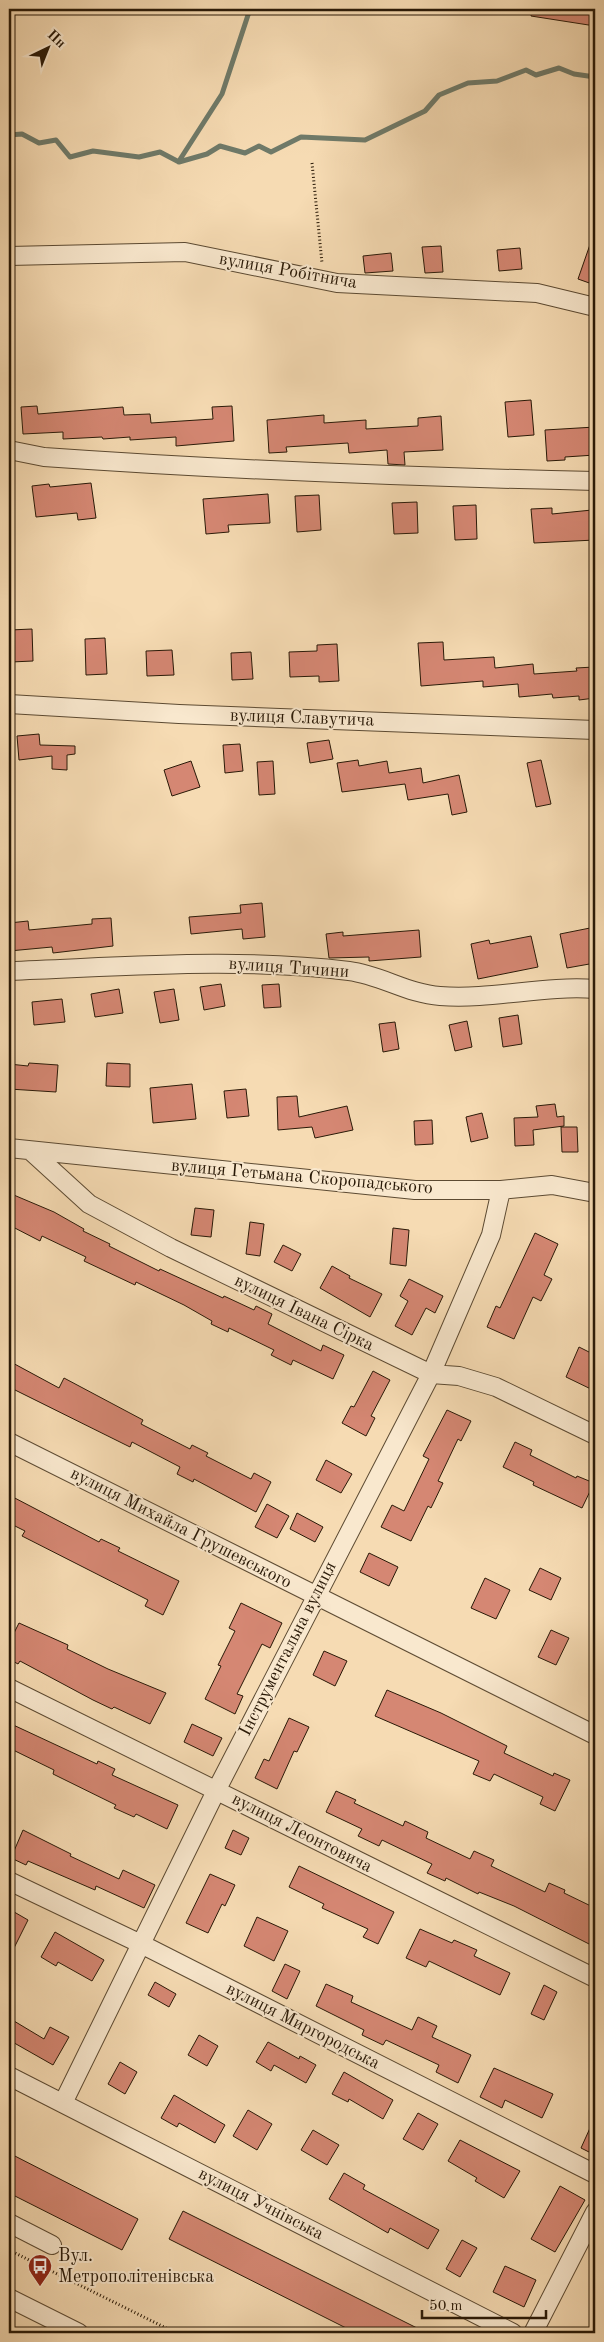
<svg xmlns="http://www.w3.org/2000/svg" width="604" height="2342" viewBox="0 0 604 2342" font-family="'Old Standard TT',serif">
<rect width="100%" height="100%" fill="#f6dbb3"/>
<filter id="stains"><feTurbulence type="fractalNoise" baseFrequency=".004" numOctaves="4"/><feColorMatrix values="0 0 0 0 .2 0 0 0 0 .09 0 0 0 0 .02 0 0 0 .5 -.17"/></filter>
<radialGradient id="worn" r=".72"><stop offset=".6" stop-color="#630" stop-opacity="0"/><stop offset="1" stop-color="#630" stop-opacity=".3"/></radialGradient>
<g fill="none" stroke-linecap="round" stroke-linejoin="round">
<path stroke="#6f7a69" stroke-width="5" d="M9,135l13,-1 17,9 17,-3 14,17 23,-6 46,6 21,-5 19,10
M179,161l43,-67 28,-85
M179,162l28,-8 13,-8 25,7 14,-7 12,6 30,-15 64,3 60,-29 14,-16 29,-12 29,-2 29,-11 10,5 23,-7 15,6 21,3"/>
</g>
<path fill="#d58773" stroke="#291907" d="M532,9h63v17l-64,-10z
M593,236l2,1v48l-17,-6z
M441,246l2,26 -18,1 -3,-26z
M520,248l2,21 -23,2 -2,-21z
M391,253l2,18 -28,2 -2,-17z
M531,400l3,35 -26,2 -3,-35z
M37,406l1,8 85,-7 1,8 26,-1 1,9 62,-4 -1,-12 20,-1 2,35 -58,5v-9l-46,3v-3l-27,2 -1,-2 -39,2v-7l-40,2 -2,-27z
M324,415v8l42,-3v9l52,-3v-8l23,-2 2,34 -39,2 1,13 -17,-1 -1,-14 -38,3 -1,-10 -62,4 1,5 -18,1 -2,-33z
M595,427v28l-30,2v3l-18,1 -2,-31z
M91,483l5,35 -18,2 -1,-7 -41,4 -4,-31 17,-2 1,3z
M268,494l2,29 -42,2 1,7 -23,2 -3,-35z
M319,495l2,35 -24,2 -2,-36z
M417,502l1,31 -24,1 -2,-31z
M476,505l1,34 -22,1 -2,-34z
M552,508v6l40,-4 3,30 -61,3 -3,-34z
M32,629l1,32 -22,1 -1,-32z
M105,638l2,36 -21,1 -1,-36z
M443,642l1,18 50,-3 1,11 38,-4 1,10 43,-3 -1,-3 18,-1 1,31 -16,2v-4l-26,2 -1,-4 -33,3 -1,-13 -35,3v-6l-62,5 -3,-43z
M337,644l2,37 -20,1v-6l-29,1 -1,-25 28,-1v-6z
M172,650l2,25 -27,1 -1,-25z
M251,652l2,27 -21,1 -1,-27z
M39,734l1,11 35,1v8l-8,1v15l-15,-1v-13l-33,4 -2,-24z
M329,740l4,19 -23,4 -3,-20z
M240,744l3,27 -18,2 -2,-28z
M358,760l1,6 28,-5 2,12 32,-5 2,15 36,-8 8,37 -15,3 -4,-21 -40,6 -3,-16 -63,8 -5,-29z
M541,760l10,44 -15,3 -9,-44z
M191,761l9,26 -28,9 -8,-26z
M273,761l2,33 -16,1 -2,-33z
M262,903l3,34 -22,2 -1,-10 -51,5 -2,-17 52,-4 -1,-8z
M111,918l2,28 -60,7 -1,-6 -43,4v-28l19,-2 1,9 63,-6v-5z
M595,927v36l-28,5 -7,-34z
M419,930l2,27 -52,4v-4l-40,1 -3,-24 17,-2v4z
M531,936l7,31 -60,12 -7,-35 18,-4 1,4z
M221,984l4,22 -21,4 -4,-23z
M279,984l2,23 -17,1 -2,-23z
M119,989l4,24 -28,4 -4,-23z
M174,989l5,31 -19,3 -6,-31z
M62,999l3,23 -31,3 -2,-23z
M518,1015l4,29 -19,3 -4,-29z
M467,1021l5,26 -17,4 -6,-26z
M395,1022l4,27 -16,3 -4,-28z
M29,1063l29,2 -2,27 -47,-3v-25l19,2z
M107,1063l23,1v23l-24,-1z
M192,1084l4,35 -43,4 -3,-35z
M246,1089l3,27 -22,2 -3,-27z
M297,1096l2,21 48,-11 6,24 -38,8 -3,-11 -34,3 -1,-33z
M555,1104l2,13 7,-1v10l-31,4 1,15 -19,1 -1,-28 24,-1 -2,-11z
M482,1113l6,25 -17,4 -5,-25z
M432,1120l1,24 -18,1 -1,-24z
M561,1127h16l1,25h-16z
M9,1193l45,19 30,17 -1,2 27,13 -1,2 50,25 1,-2 63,29 1,-2 30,14 2,-4 16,8 -4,10 53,27 2,-6 21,10 -11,24 -40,-19 -2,5 -20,-10 3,-5 -45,-22 -1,4 -17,-8 1,-3 -28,-16 -48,-23 -1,3 -51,-24 2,-4 -44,-21 -2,5 -31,-16z
M195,1208l19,2 -3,27 -20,-2z
M250,1222l14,2 -4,32 -14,-2z
M393,1228l16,2 -3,36 -16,-2z
M535,1233l23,11 -14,31 8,4 -11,22 -8,-4 -19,42 -27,-12 9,-21 4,2z
M283,1245l18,9 -9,17 -18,-9z
M332,1266l18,10 -1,2 33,16 -12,23 -50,-29z
M409,1279l34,17 -8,17 -9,-5 -14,27 -17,-9 13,-25 -8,-5z
M579,1347l16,8v36l-29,-14z
M9,1361l50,27 5,-10 79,42 -2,4 49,25 2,-4 16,8 -2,3 45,23 3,-6 17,9 -15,30 -62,-33 -1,3 -16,-8 3,-7 -48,-25 -2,5 -121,-60z
M373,1371l17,9 -19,36 4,2 -9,18 -24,-13 9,-17 3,1z
M447,1410l24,11 -10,20 -3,-2 -20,42 5,2 -12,25 -3,-2 -17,35 -30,-14 11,-22 12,6 25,-52 -6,-3z
M515,1442l17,8 -2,5 46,23 1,-2 17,7 -12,25 -49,-23 1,-3 -31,-15z
M326,1460l26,14 -11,19 -25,-13z
M9,1495l90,47 2,-3 19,9 -2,3 61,30 -16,34 -18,-9 3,-6 -126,-64 3,-5 -16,-8z
M267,1504l22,12 -12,22 -22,-11z
M297,1513l26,14 -8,15 -25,-13z
M369,1553l29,14 -9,19 -29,-14z
M540,1568l21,10 -10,22 -22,-10z
M485,1578l25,12 -14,29 -25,-11z
M241,1603l41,20 -12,25 -8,-4 -25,50 6,2 -8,18 -30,-15 16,-33 -3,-1 17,-34 -6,-3z
M19,1623l49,22 -1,4 41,20 58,24 -16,31 -36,-17 -2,2 -19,-9 -73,-39 -2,3 -9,-5v-16z
M551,1630l18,8 -13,27 -18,-8z
M324,1651l23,10 -12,25 -22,-11z
M387,1690l54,23 66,33 -3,7 49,23 1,-3 16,7 -15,31 -15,-7 3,-7 -49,-23 -4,7 -17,-7 6,-13 -104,-45z
M289,1718l20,9 -12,25 -3,-1 -17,38 -22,-11 9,-19 5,2z
M9,1723l88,41 1,-3 17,8 -3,6 66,30 -11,24 -31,-15 -2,3 -20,-9 2,-3 -63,-31 1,-4 -45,-22z
M192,1724l30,14 -9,18 -29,-14z
M336,1791l20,9 -2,3 49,23 2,-5 23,11 -2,6 44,21 4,-8 20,9 -3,6 54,26 4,-9 16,7 -1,3 31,15v39l-81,-41 -35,-14 -1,2 -32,-16 -1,3 -18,-8 5,-9 -50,-24 -3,6 -21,-10 4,-7 -36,-17z
M23,1830l48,24 -1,2 49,23 4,-9 32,15 -11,23 -48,-22 -1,4 -67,-29 -2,4 -15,-7z
M233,1830l16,8 -8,17 -16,-7z
M299,1866l95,46 -16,32 -15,-7 5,-8 -46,-21 2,-4 -35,-17z
M210,1874l25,11 -10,21 -3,-2 -14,29 -22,-10z
M9,1909l19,11 -19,38z
M257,1917l31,14 -14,30 -30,-15z
M420,1929l32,14 2,-3 23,10 -3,6 36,17 -10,22 -71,-34 -3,6 -20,-9z
M55,1932l49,28 -12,21 -34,-19 -2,4 -15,-9z
M285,1964l15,7 -13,28 -15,-8z
M155,1982l21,12 -7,13 -21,-12z
M326,1984l27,12 -2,6 61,28 6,-13 19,9 -5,11 39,18 -13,28 -22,-11 3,-7 -53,-25 -3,5 -21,-10 2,-5 -48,-24z
M544,1985l13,7 -13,28 -13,-6z
M9,2018l35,21 6,-12 19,10 -16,28 -44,-25z
M199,2035l19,11 -11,20 -19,-11z
M268,2042l31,17 1,-3 16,9 -10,18 -32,-18 -3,6 -15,-9z
M120,2062l17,10 -12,22 -17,-10z
M494,2068l59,26 -11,24 -37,-18 -3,8 -22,-11z
M344,2072l49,28 -10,19 -34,-20 -1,3 -16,-8z
M174,2095l51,30 -10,18 -36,-20 -2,4 -16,-9z
M248,2110l24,14 -15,26 -24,-14z
M418,2113l20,11 -15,26 -20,-11z
M595,2117v38l-14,-7z
M313,2130l26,15 -12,20 -26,-15z
M460,2140l60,31 -16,27 -29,-17 2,-3 -29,-17z
M9,2153l129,66 -16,31 -113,-57z
M344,2173l21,12 -2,4 76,41 -11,19 -38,-21 -2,5 -59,-34z
M560,2186l25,14 -30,52 -24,-13z
M183,2211l244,122h-71l-187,-94z
M462,2240l15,8 -17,29 -14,-8z
M505,2266l31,14 -12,27 -31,-15z"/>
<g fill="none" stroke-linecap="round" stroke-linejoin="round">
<g stroke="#5c4a32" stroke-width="20">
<path id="minor" d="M9,256l176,-4 152,31 200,10 58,14
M9,450l35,7c184,13 367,20 551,24
M9,704l170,10 416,16
M9,971c113,-4 227,-14 340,0 32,4 59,23 91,25 52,4 104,-11 155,-7
M9,1148l406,42h86l51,-5 43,8
M32,1152l57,52 82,44 260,126 28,2 37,11 99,48
M9,1442l586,293
M9,1688l586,290
M9,1881l132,63 454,230
M9,2076l504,257
M63,2103l154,-314 214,-415 60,-139 10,-45
M9,2223l43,22
M9,2298l70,35
M533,2333l62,-121"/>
</g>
<path stroke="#291907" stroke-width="3" stroke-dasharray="1 2.5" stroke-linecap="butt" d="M312,163l10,100
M9,2250l167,83"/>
<use href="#minor" stroke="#f9e8ce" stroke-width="18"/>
</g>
<defs>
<g id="bus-pin" transform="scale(1.25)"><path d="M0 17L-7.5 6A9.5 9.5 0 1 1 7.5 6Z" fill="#8f2418" stroke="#f9e8ce"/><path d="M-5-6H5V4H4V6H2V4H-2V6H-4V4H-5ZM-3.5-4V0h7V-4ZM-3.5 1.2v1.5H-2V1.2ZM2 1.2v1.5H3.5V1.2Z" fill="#fff"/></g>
</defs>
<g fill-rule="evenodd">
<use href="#bus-pin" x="40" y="2266"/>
</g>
<g text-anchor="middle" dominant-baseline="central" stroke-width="4" stroke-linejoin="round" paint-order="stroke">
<g font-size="18" fill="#291907" stroke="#f9e8ce">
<text transform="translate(288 271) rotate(10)">вулиця Робітнича</text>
<text transform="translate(302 718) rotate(2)">вулиця Славутича</text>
<text transform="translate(289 968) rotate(4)">вулиця Тичини</text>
<text transform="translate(302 1177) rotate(5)">вулиця Гетьмана Скоропадського</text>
<text transform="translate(304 1313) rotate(26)">вулиця Івана Сірка</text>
<text transform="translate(181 1528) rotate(27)">вулиця Михайла Грушевського</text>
<text transform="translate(288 1649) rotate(-63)">Інструментальна вулиця</text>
<text transform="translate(302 1833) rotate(27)">вулиця Леонтовича</text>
<text transform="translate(303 2026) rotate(27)">вулиця Миргородська</text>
<text transform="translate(261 2204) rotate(27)">вулиця Учнівська</text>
</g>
<g font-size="18" fill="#291907" stroke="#f9e8ce" text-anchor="start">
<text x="58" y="2256">Вул.<tspan x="58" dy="21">Метрополітенівська</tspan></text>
</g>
</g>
<rect width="604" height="2342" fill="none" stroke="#f6dbb3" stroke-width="30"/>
<rect x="10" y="10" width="584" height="2322" fill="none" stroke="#291907" stroke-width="2.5"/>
<rect x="15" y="15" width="574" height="2312" fill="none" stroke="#291907"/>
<g transform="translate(48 48) rotate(43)" stroke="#f9e8ce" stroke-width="4" paint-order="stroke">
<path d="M0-4L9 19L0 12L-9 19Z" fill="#291907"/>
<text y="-8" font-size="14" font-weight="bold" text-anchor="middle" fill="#291907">Пн</text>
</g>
<path d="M422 2310v8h124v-8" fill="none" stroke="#291907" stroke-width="2.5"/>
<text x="429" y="2310" font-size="15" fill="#291907" stroke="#f9e8ce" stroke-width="4" paint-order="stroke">50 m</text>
<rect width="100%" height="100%" filter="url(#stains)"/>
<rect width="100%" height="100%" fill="url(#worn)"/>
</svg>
